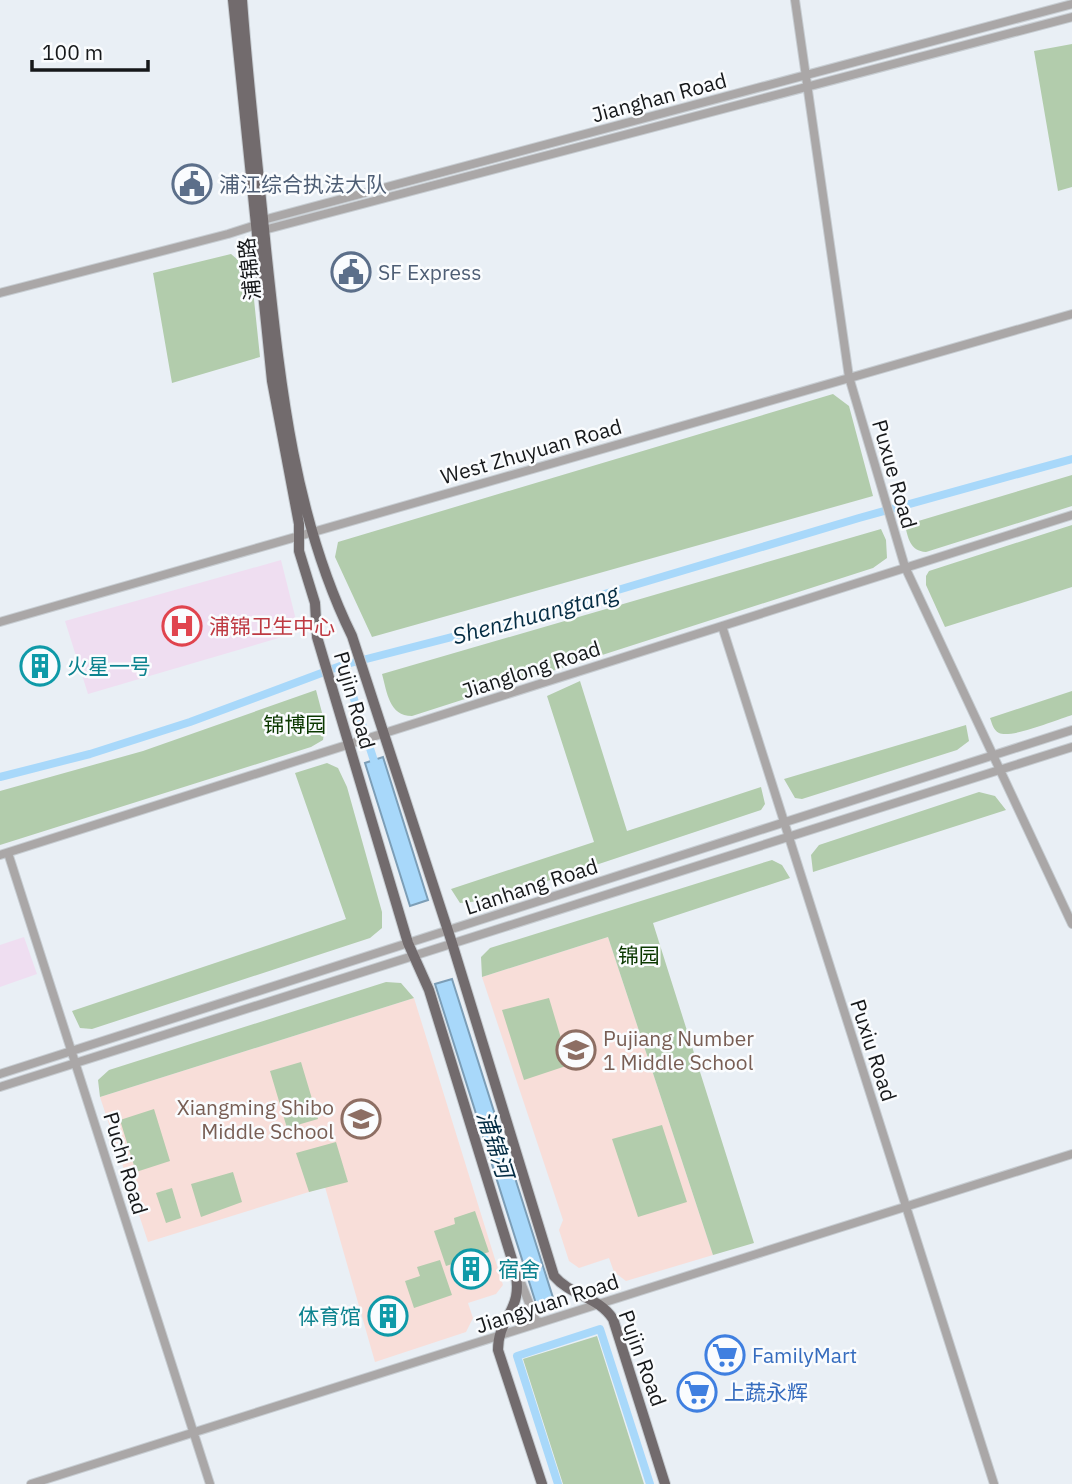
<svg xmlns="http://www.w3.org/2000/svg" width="1072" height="1484" viewBox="0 0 1072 1484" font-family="'IBM Plex Sans','Noto Sans SC',sans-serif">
<rect width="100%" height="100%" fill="#e9eff5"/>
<path fill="#f8ded9" d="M608,937l105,318 -87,26 -12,-9 -5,-14 -30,10 -10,-7 -10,-31 4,-10 -81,-243z
M414,998l89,287 -7,9 -28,9 5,15 -7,14 -91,30 -50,-175 -177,55 -48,-145z"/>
<path fill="#efdef1" d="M281,560l18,72 -211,62 -23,-73z
M24,937l13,37 -37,13v-42z"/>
<path fill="#b2ccac" d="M1072,44v143l-14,4 -24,-140z
M231,254l20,17 9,86 -88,26 -19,-110z
M833,394l16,12 24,90 -501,141 -37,-80 3,-15z
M1072,475v31l-146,46c-16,-1 -18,-14 -21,-27z
M1072,525v62l-127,40 -19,-42v-9l3,-5z
M881,529l5,11 1,18 -14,10 -461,148c-23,0 -25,-24 -30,-42z
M580,681l47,150 134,-44 4,17 -4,6 -270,90 -31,3 -9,-14 143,-47 -47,-146z
M316,690l9,34 -2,16 -12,7 -311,98v-54l143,-40z
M1072,691v24c-14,4 -61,24 -73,18 -6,-3 -7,-10 -9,-15z
M966,725l3,16 -12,9 -155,49 -7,-1 -11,-19z
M327,763l11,5 9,19 35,125v16l-12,10 -278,91 -12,-1 -8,-17 274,-92 -51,-146z
M979,792l16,4 11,14 -193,62 -2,-17 8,-10z
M772,860l10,5 8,13 -137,45 101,320 -41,12 -105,-318 -126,40 -1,-20 9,-9z
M386,982l15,1 13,15 -314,99 -2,-17 11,-10z
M549,998l20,67 -45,15 -22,-70z
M301,1062l17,57 -31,9 -17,-57z
M154,1109l16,52 -34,11 -16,-52z
M662,1125l25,77 -49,15 -26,-78z
M336,1142l12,40 -39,10 -13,-39z
M233,1172l9,30 -41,15 -10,-33z
M172,1188l9,30 -15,5 -10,-30z
M475,1211l14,41 -43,14 -12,-35 21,-7 -1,-6z
M440,1260l12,35 -38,13 -9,-27 15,-5 -3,-9z
M597,1336l47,148h-81l-40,-125z"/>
<path fill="#a8d8fa" stroke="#7c9eb7" stroke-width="2" d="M383,757l45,143 -18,6 -45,-143z
M452,979l103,325 -17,6 -103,-326z"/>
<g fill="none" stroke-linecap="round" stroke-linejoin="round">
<path stroke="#a8d8fa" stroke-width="8" d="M343,665l34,105
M0,777l90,-23 100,-32 153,-57 171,-44 345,-103 213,-59
M558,1484l-41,-128 83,-27 50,155"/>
<g stroke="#c7cdd2" stroke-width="10">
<path id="minor" d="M795,0l54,377 56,190 167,357
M260,227l4,3 808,-213
M0,293l228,-59 28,-9 7,-5 809,-216
M0,622l1072,-308
M722,626l272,858
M8,853l202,631
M0,855l1072,-340
M0,1074l1072,-344
M0,1087l1072,-340
M517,1272l19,49 5,1
M31,1484l1041,-330"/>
</g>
<g stroke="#c7cdd2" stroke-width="12">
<path id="major" d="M233,0l39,381 27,143v27l16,52 2,34 91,306 21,47 85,276c12,45 -16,49 -16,84l44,134
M242,0c6,83 16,166 24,249 14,131 27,267 86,387l100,307 102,333c17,20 44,20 59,43l52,165"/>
</g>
<use href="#minor" stroke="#aaa7a7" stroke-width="8"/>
<use href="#major" stroke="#726b6d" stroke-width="10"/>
</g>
<defs>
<g id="civic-ring" transform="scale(2.0125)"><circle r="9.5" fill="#fafcfe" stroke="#5c6f8a" stroke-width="1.5"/><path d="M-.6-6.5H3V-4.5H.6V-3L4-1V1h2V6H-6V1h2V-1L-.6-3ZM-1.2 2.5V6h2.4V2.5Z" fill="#5c6f8a"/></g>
<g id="hospital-ring" transform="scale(2.0125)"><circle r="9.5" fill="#fafcfe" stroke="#e0444e" stroke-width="1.5"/><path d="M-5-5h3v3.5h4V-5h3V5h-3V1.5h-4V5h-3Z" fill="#e0444e"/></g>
<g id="building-ring" transform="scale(2.0125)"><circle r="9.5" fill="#fafcfe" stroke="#0f9aa8" stroke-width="1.5"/><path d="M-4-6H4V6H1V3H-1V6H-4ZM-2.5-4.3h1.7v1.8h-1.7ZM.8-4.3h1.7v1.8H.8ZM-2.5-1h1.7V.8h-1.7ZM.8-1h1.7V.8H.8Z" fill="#0f9aa8"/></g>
<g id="school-ring" transform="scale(2.0125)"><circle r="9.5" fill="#fafcfe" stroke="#8d6e63" stroke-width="1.5"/><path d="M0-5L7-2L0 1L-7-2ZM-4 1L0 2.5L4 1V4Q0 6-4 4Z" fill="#8d6e63"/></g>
<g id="supermarket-ring" transform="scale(2.0125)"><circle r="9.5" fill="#fafcfe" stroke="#3f7fe0" stroke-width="1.5"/><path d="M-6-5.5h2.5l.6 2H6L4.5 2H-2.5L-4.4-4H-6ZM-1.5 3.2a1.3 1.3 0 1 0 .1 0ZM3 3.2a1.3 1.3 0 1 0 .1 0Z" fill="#3f7fe0"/></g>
</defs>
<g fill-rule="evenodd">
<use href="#civic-ring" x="192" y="184"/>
<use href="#civic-ring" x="351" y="272"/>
<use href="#hospital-ring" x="182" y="626"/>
<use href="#building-ring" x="40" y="666"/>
<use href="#school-ring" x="576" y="1050"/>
<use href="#school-ring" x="361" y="1119"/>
<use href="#building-ring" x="471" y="1269"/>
<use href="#building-ring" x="388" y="1316"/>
<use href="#supermarket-ring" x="725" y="1355"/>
<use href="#supermarket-ring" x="697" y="1392"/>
</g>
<g text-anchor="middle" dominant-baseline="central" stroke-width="5" stroke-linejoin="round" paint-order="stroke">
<g font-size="21" fill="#16181a" stroke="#fafcfe">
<text transform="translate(659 97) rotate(-15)">Jianghan Road</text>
<text transform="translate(249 269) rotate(-96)">浦锦路</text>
<text transform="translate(531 451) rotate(-16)">West Zhuyuan Road</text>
<text transform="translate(895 474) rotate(74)">Puxue Road</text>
<text transform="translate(531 669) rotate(-18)">Jianglong Road</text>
<text transform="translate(355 700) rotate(74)">Pujin Road</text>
<text transform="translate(531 886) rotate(-18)">Lianhang Road</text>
<text transform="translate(874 1050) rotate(72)">Puxiu Road</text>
<text transform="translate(126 1163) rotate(73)">Puchi Road</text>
<text transform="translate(547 1303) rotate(-18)">Jiangyuan Road</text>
<text transform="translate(643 1358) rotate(70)">Pujin Road</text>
</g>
<g font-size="21" fill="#4e5e75" stroke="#fafcfe" text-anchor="start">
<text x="219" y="184">浦江综合执法大队</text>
<text x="378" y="272">SF Express</text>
</g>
<g font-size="21" fill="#be3a42" stroke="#fafcfe" text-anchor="start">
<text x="209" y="626">浦锦卫生中心</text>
</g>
<g font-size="21" fill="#0d838f" stroke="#fafcfe" text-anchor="start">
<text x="67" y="666">火星一号</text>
<text x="498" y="1269">宿舍</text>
<text x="361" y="1316" text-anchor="end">体育馆</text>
</g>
<g font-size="21" fill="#0b3800" stroke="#fafcfe">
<text x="295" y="724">锦博园</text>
<text x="639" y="955">锦园</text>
</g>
<g font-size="21" fill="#785e54" stroke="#fafcfe" text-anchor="start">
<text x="603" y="1038">Pujiang Number<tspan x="603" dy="24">1 Middle School</tspan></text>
<text x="334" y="1107" text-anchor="end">Xiangming Shibo<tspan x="334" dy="24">Middle School</tspan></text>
</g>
<g font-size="21" fill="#366cbe" stroke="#fafcfe" text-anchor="start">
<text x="752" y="1355">FamilyMart</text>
<text x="724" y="1392">上蔬永辉</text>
</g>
<g font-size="23" font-style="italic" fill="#042c43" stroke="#fafcfe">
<text transform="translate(535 614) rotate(-15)">Shenzhuangtang</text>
<text transform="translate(496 1144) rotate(72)">浦锦河</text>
</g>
</g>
<path d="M32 60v10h116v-10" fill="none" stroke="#16181a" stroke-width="3.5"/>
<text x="42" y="60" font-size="21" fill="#16181a" stroke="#fafcfe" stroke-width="5" paint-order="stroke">100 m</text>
</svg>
